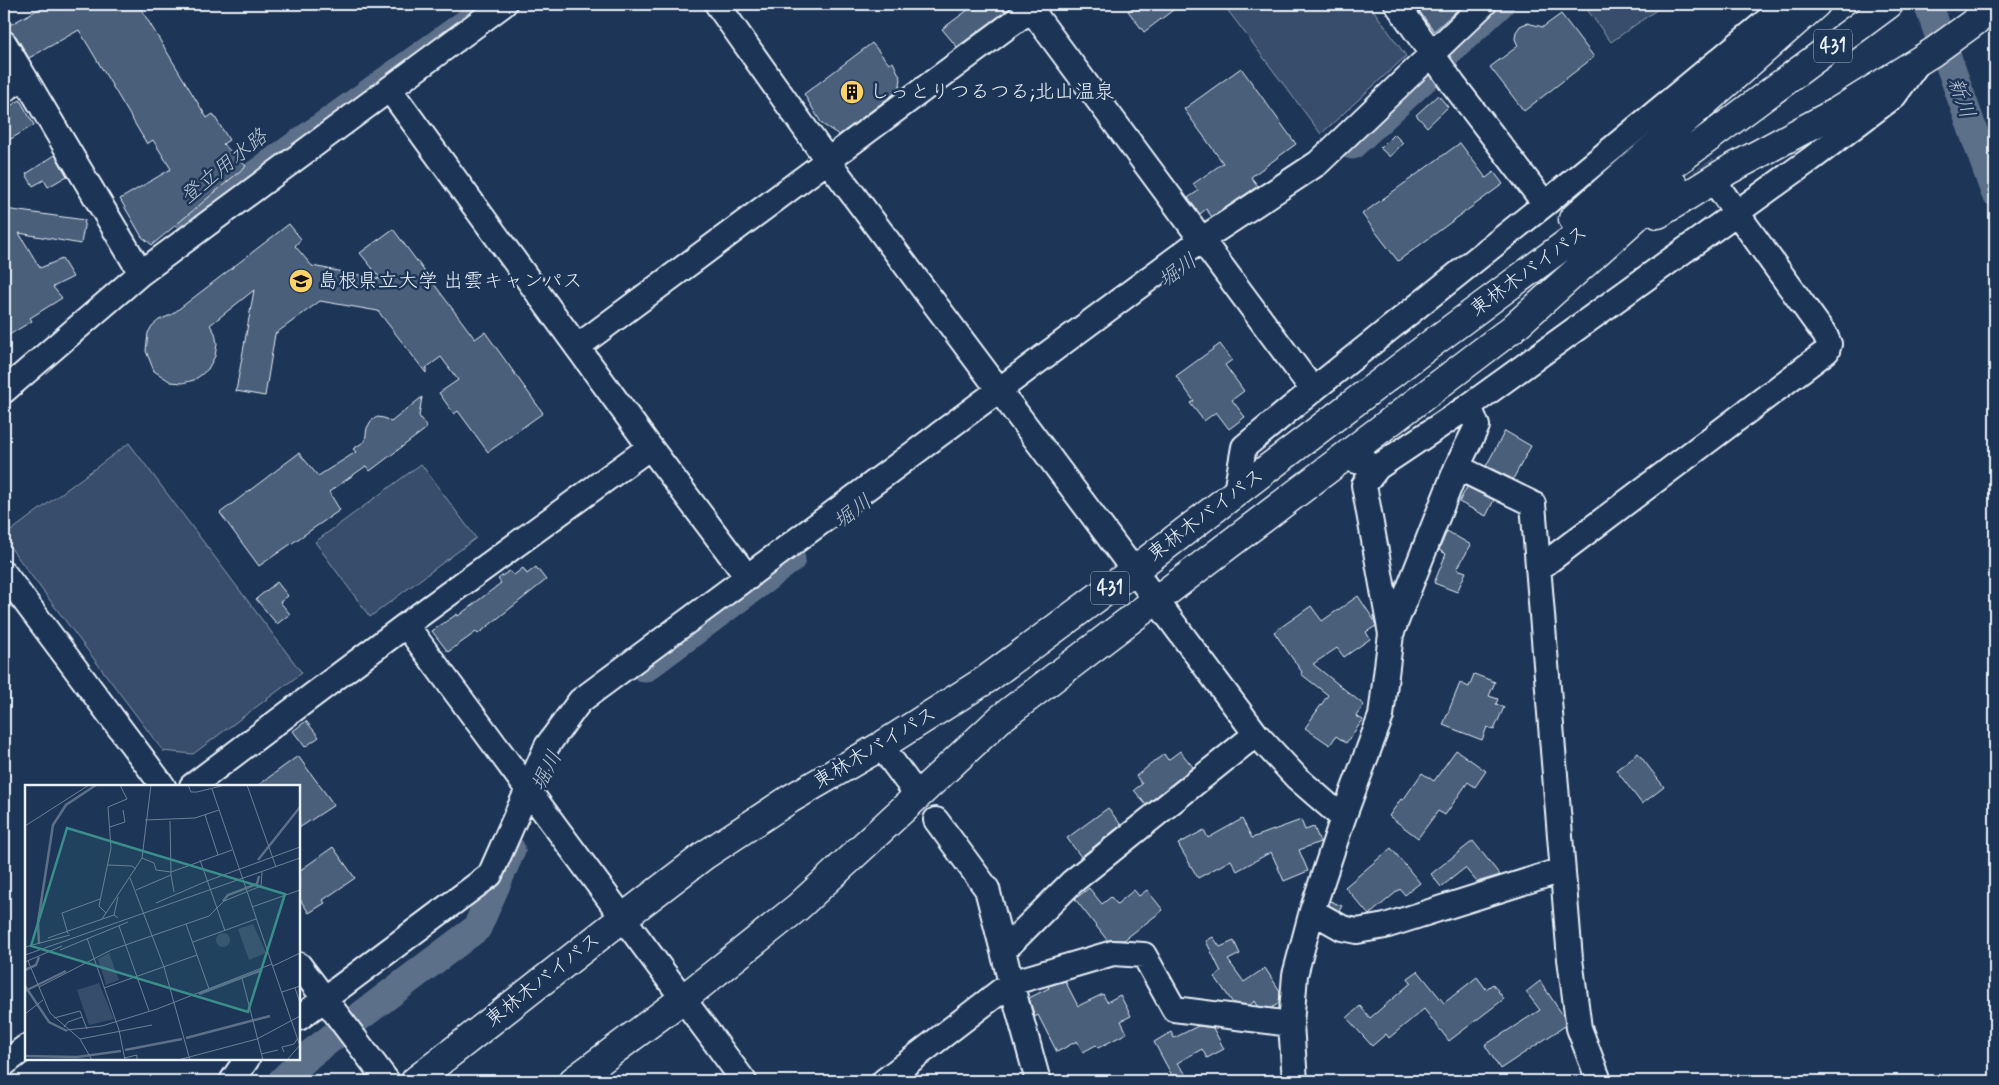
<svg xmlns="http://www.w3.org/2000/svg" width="1999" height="1085" viewBox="0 0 1999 1085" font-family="Mynerve,'Klee One',sans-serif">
<rect width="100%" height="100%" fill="#1d3557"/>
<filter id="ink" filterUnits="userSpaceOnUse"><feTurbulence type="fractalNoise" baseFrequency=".02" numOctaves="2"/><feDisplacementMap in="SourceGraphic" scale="10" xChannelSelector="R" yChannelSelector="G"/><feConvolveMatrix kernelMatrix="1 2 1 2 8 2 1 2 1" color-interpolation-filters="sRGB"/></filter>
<g filter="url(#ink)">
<path fill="#374d6c" stroke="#909fb2" d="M1223,4h146l37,52 -85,78z
M1583,4h82l-54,38z
M129,443l173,230 -109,81 -30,-3 -159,-212v-3z
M421,464l55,74 -106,79 -55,-75z"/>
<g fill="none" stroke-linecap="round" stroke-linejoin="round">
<path stroke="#5d7089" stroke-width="18" d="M185,227l70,-59 229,-164"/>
<path stroke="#5d7089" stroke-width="29" d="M1928,4l67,188
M1352,145l76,-70 20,-23 52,-48
M645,668l146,-109
M282,1081l27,-26 168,-127 34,-78"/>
</g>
<path fill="#495e7a" stroke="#e8f1f8" d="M48,4h9l4,6 10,-6h67l69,114 6,-4 16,26 -6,4 23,22 -94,79 -10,-8 -22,-38 51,-30 -18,-29 -6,4 -68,-114 -50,28 -13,-22 -12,-8z
M976,4h17l4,5 5,-3 4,5 -49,36 -15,-18z
M1138,4h43l-37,28 -16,-21z
M1414,4h50l-30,27z
M1561,14l33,43 -70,54 -34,-44 28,-21 -3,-7 1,-7 4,-6 7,-3 16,4z
M872,43l17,21 4,-2 8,17 -2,11 -60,45 -17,-11 -18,-30z
M1241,68l55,76 -45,33 7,9 -46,31 -6,-8 -6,5 -12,-16 10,-7 -5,-7 30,-21 -39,-54z
M1438,95l10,12 -21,20 -11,-12z
M20,100l14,25 -30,18v-33z
M1394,134l9,9 -13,14 -10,-9z
M1460,143l26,35 8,-6 9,12 -105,77 -36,-47z
M55,155l12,21 -19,11 -4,-7 -11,6 -7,-12z
M4,207l1,2 80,11 -4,24 -62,-11 21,35 22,-9 11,18 -20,10 9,11 -32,20 2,3 -28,17z
M289,224l12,15 -6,7 17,20 69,13 -21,-26 33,-24 82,110 10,-7 58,81 -55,39 -30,-41 -4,3 -15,-21 19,-13 -17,-23 -15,11v5l-48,-62 -58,-10 -45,33 -10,62 -29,-5 18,-101 -44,35 5,8 2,11 -2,12 -7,13 -7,6 -7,5 -11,3 -12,-1 -17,-11 -8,-20 2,-18 4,-7 7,-6 12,-5z
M1220,344l12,16 -7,5 19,26 -12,9 13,17 -16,12 -13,-17 -12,9 -14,-18 4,-2 -18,-25z
M422,397l-3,19 8,12 -57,43 -4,-5 -37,26 11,18 -81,56 -39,-53 79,-60 19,23 38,-24 -3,-3 12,-8 2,-13 4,-7 6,-4 7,1 7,4z
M1505,431l26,15 -18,33 -27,-13z
M1467,487l27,13 -8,16 -27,-14z
M1447,531l24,14 -14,24 9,3 -9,20 -23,-9 12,-29 -7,-4z
M536,567l10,13 -68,54 -2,-2 -28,20 -16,-21 25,-17 1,2 43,-33 -3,-4 11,-8 5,4 9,-7 4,6z
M277,582l11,14 -8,6 10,12 -13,10 -21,-25z
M1358,596l16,24 2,6 -10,6 4,7 -26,18 -7,-9 -24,16 51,41 -8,11 7,4 -17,23 -10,-7 -6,9 -25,-17 23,-33 -27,-21 1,-2 -28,-40 37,-26 11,15z
M1474,674l21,8 -6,14 9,3 -2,5 8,3 -10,23 -7,-3 -5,13 -39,-15 17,-42 9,4z
M306,721l13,16 -14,10 -12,-16z
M1456,750l30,21 -11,16 -7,-5 -23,33 -7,-4 -20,27 -29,-22 12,-17 2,1 19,-27 12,8z
M1180,751l13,16 -47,38 -12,-15 8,-6 -6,-8 28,-22 4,6z
M1638,753l26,34 -22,17 -26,-34z
M298,756l36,49 -35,23v-42h-42z
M1108,808l13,17 -40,32 -14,-19z
M1242,819l10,19 49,-18 4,10 9,-3 6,15 -21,8 9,21 -24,10 -13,-29 -34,19 -6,-11 -33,18 -20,-34 26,-14 4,8z
M1473,841l27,34 -23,7 -12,-14 -24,19 -10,-13z
M333,847l22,31 -32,22 2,3 -16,10 -10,-15v-27z
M1391,848l29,35 -15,12 -5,-6 -31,26 -24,-28z
M1089,888l13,16 9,-7 6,7 17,-14 5,6 8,-6 16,20 -39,30h-17l-32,-41z
M1330,901l12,5 -3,5 -10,-6z
M1213,937l7,10 14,-6 6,13 -12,6 16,22 21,-14 15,23 -1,12 -7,5 -14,-2 -3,-5 -5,4 -17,-2 -18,-26 6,-5 -15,-31z
M1418,971l26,32 33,-26 9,12 7,-5 11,15 -55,42 -25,-32 -35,29 -3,-4 -14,12 -25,-28 13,-12 10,12 41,-35 -3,-5z
M1065,981l13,25 25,-12 4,8 13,-7 11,21 -10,5 6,12 -29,15 -2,-3 -13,7 -6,-11 -20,11 -19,-37 -3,2 -6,-19 20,-10 -1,-2z
M1540,981l24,36 1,9 -65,43 -15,-24 55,-35 -14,-18z
M1198,1026l15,2 11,21 -17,9 -5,-9 -25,14 15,18h-17l-21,-39 17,-10 3,6z"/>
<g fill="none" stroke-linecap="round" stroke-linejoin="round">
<path stroke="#3b516f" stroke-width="24" stroke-dasharray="24 12" stroke-linecap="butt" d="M1683,135l35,52"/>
<g stroke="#e8f1f8" stroke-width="28">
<path id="minor" d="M717,4l111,157 428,573 41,44 46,40
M1027,4l286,386
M1397,4l56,80 92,120
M4,43l137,230
M4,90l20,-13
M390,90l260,357 98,131
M577,347l461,-343
M4,391l137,-118 363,-269
M1342,457l36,10 91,-61 342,-247 83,-63 23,-32
M1378,467l-14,18 27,149
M1457,467l76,37 37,455 9,69 20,53
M1236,492l8,-45 69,-57 232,-186 242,-200
M1538,569l289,-218 2,-7 -4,-9 -107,-148
M4,573l159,213
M406,625l338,456
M881,746l37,50
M192,786l214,-161 244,-178
M936,820l51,69 16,62
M1312,911l30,17 15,3 28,-5 177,-56
M299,965l88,116
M299,1018l191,-143 57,-129 33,-45 621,-461 117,-77 166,-159
M4,1064l22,-17
M232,1081l15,-22
M884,1081l127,-98 -8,-32 69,-69 184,-148
M1038,1081l-27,-98 102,-30 31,2 30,54 117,15
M1295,1081l-4,-57 4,-49 17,-64 31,-93 38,-102 10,-82 66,-167 20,-41 -8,-20"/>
</g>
<g stroke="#e8f1f8" stroke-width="31">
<path id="highway" d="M1658,214l69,-43 111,-60 95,-59 62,-45
M1573,219l243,-215
M415,1081l209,-164 81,-62 85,-56 91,-53 106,-67 146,-108 302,-230 454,-337
M573,1081l111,-83 114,-91 202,-188 512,-390 161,-145"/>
</g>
<use href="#minor" stroke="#1d3557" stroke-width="24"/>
<use href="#highway" stroke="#1d3557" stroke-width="28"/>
</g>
</g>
<defs>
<g id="building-disc" transform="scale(1.25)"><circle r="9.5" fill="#ffd166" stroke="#1d3557"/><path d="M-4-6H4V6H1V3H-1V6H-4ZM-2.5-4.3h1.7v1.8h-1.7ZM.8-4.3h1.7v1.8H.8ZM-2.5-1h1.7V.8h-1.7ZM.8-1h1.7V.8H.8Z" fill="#111"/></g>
<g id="university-disc" transform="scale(1.25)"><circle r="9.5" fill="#ffd166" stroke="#1d3557"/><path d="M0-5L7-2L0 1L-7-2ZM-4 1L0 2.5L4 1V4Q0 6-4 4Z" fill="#111"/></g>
</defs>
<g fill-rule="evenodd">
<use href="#building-disc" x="852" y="92"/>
<use href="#university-disc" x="301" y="281"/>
</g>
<g text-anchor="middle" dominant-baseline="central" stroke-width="5" stroke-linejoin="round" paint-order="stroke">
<g fill="#1d3557" stroke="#abb9c8" stroke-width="1">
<rect x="1814" y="29.5" width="38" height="33" rx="4"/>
<rect x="1091" y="571.5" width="38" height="33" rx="4"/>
</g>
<g font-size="19" font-weight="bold" fill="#e8f1f8">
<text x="1833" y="46">431</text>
<text x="1110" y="588">431</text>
</g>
<g font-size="20" fill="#e8f1f8" stroke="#1d3557" text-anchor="start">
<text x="870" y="92">しっとりつるつる;北山温泉</text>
<text x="318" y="281">島根県立大学 出雲キャンパス</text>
</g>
<g font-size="20" fill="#e8f1f8" stroke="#1d3557">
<text transform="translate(1529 271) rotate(-36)">東林木バイパス</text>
<text transform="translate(1206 515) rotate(-37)">東林木バイパス</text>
<text transform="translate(875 748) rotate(-31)">東林木バイパス</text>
<text transform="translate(543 980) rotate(-38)">東林木バイパス</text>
</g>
<g font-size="21" font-style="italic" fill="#b7c4d1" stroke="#1d3557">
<text transform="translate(1961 98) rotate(70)">新川</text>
<text transform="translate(224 167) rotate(-39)">登立用水路</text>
<text transform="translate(1178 271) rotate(-36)">堀川</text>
<text transform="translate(853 512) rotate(-37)">堀川</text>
<text transform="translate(547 771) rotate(-63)">堀川</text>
</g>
</g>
<g transform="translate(25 785)">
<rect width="275" height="275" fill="#1d3557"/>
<path d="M228,139l13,29 -17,7 -11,-31zM191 155a7 7 0 1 1 14 0a7 7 0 1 1-14 0ZM84,168l10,27 -13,5 -8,-26zM74,198l15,36 -25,6 -12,-35z" fill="#374d6c"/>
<path fill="none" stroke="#5d7089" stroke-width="2.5" d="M233,75l42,-53M198,116l5,-6 29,-11 2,-8M14,159l-1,-22 15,-97 13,-20 30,-20M0,185l11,-5 3,-8M0,201l24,36 18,9M0,206l41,-20M174,209l63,-24M161,253l84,-22M100,265l57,-11M0,271l52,1 44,-6"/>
<path fill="none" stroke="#6e8097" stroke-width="1" d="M163,0l3,7h6l28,-7M222,0l29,82M187,4l88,257M180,30l13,40M120,35l50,-2 24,-8M0,41l64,-41M85,42l15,-5 -2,-12M117,73l12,5 2,7 15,2 -1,-51M175,75l25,71M83,80l24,1 4,3M146,90l3,17M105,93l34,89 26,93M111,105l35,-15v-3l61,-22M131,118l51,-22 93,-34M227,122l48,-17M81,128l-7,-7 12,-58 -3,-41 19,-8 -7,-14M89,130l4,-18M77,134l40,-61 9,-73M161,139l23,65M94,141l30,85M43,149l-6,-21 38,-14M23,153l66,-23 4,3M62,153l32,92 6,30M168,157l63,-23M0,162l45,-12M35,165l68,-28M0,170l275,-97M3,176l22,52 30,26 12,21M0,177l37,-16M248,181l27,-13M217,193l21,82M14,202l72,-37 98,-34 15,-15 37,-15 1,-14M79,203l93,-33M270,203l5,15M257,207l18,-6M0,229l18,-14M29,233l26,-7 7,18M39,242l4,-5 14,-5M42,245l35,-4 55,-17 115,-45M55,254l72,-14M259,267l-2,-5 12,-3 4,-6M236,269l17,-4M99,273l13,-3v5M153,275l79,-21 43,-23M262,275l13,-15"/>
<path fill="#3a8f8a" fill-opacity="0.15" stroke="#3a8f8a" stroke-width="2.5" d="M42,43l218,66 -37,118 -217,-66z"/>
<rect width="275" height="275" fill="none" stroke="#e8f1f8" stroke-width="2.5"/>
</g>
<rect width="1999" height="1085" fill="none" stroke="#1d3557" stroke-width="20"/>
<rect x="10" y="10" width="1979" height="1065" fill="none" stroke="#e8f1f8" stroke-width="2" filter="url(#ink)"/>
</svg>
